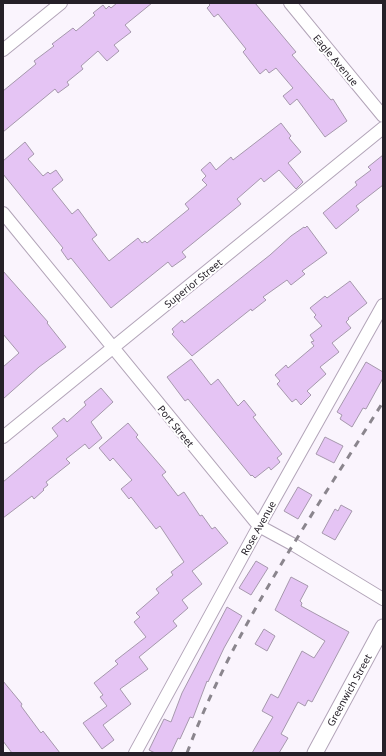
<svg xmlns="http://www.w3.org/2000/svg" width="386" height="756" viewBox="0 0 386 756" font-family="'Noto Sans',sans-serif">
<rect width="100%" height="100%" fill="#faf4fd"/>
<path fill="#e5c4f4" stroke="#a698ad" d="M117,3h35l-27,22 6,7 -17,13 5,6 -12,10 -9,-10 -17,15 2,3 -16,13 2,3 -11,8 -3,-4 -52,43v-41l33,-27 -2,-3 20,-15 -2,-2 21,-16 3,3 19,-16 -2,-2 10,-8 3,4 3,-3 2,2z
M208,3h47l41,49 -4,3 39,45 2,-1 14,22 -22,16 -28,-38 -7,6 -7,-9 10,-8 -17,-20 -7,5 -3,-4 -6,5 -17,-22 3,-3 -28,-35 -4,3 -7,-9 3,-3z
M281,123l10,13 -2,2 12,14 -13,11 15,19 -7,7 -17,-19 -15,12 -3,-4 -24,21 4,5 -59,48 4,5 -14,10 -4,-5 -57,46 -40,-50 -3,2 -7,-10 2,-2 -60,-74v-13l22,-19 9,12 -6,5 15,17 5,-4 2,2 6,-4 7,10 -11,9 20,25 6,-5 19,26 -5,4 17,22 29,-23 4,5 3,-2 2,2 42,-34 -4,-5 22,-19 -5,-5 4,-4 -5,-6 9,-8 6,8 15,-13 2,3z
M383,155v30l-27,21 3,4 -23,19 -13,-16 34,-28 -2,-3 16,-12 -3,-3z
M307,226l20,27 -25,18 3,3 -14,11 -4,-5 -24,17 3,3 -14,11 -1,-2 -59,47 -20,-22 2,-2 -2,-3 10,-9 2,3 86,-68 21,-19 13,-9 1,1z
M3,271l45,51 -1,1 19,24 -27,20 -36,32v-32l16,-14 -16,-19z
M350,281l17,22 -19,15 1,1 -3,3 5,6 -19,15 7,9 -19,15 6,7 -19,17 4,4 -10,10 -5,-6 -4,3 -15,-18 3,-3 -5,-6 11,-10 2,3 26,-22 -3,-4 3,-1 -4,-6 12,-9 -8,-9 2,-2 -6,-7 15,-12 2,2z
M191,359l20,26 7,-6 20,27 6,-6 12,15 -3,2 29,37 -5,4 3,4 -9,8 -2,-3 -14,11 -3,-3 -1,1 -63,-77 -3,2 -18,-24z
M366,362l17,10v6l-17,31 -3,-1 -11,19 -12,-8 2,-4 -5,-3z
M101,388l12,14 -22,20 11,16 -13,11 -4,-5 -19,15 4,4 -24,19 2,3 -5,4 1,1 -10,9 -2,-3 -29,22v-36l55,-46 -6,-8 12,-10 3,4 19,-17 -2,-3z
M128,423l10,12 -2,2 30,35 -4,3 16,21 6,-4 16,24 2,-1 10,14 3,-2 13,16 -36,28 10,13 -20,16 6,8 -15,13 4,5 -38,31 9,12 -28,20 11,15 -28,21 11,15 -12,9 -19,-26 24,-17 -7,-9 3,-2 -9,-12 24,-19 -3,-3 31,-24 -12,-15 6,-5 -4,-4 23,-20 -3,-4 17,-14 -2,-3 13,-10 -24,-36 -4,3 -25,-32 -2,2 -8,-10 11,-9 -19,-22 -3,3 -11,-13z
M325,437l18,9 -9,17 -18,-9z
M298,487l14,8 -14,24 -14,-8z
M341,505l11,6 -17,29 -13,-7 13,-24 3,2z
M256,561l12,7 -17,27 -12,-7z
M291,577l17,9 -8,15 2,2 -1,3 48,26 -37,70 -4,-2 -3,6 -7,-4 -17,32 7,4 -9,15h-27l21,-36 -11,-6 9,-17 7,4 24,-47 12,7 11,-17 -50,-31z
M227,607l15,9 -18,32 -16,34 -1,-1 -14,37 -3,-1 -10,22 -2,-1 -7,15h-16l-6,-3 15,-31 7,3 11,-29z
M264,629l11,7 -8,15 -12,-7z
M3,681l19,23 -1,2 20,27 2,-2 17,22h-48l-9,-12z"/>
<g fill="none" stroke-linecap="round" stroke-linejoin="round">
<g stroke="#b2a4b8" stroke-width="14">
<path id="minor" d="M290,3l93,113
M3,50l58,-47
M3,213l256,313 35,19 89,54
M3,437l380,-309
M135,753l124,-227 124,-221"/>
</g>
<g stroke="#b2a4b8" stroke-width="17">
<path id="tertiary" d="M315,753l68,-126"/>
</g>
<use href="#minor" stroke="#fff" stroke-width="12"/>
<use href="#tertiary" stroke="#fff" stroke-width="15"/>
<path stroke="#8a858d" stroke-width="3" stroke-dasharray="7 7" stroke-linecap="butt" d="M187,753c47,-126 125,-237 196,-351"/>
</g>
<g text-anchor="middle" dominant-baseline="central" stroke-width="4" stroke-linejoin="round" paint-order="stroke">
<g font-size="10" fill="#252028" stroke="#fff">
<text transform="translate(336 60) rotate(50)">Eagle Avenue</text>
<text transform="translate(193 283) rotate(-39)">Superior Street</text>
<text transform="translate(176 426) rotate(51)">Port Street</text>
<text transform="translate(258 528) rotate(-61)">Rose Avenue</text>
<text transform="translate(349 690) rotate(-61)">Greenwich Street</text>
</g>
</g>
<rect width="386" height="756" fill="none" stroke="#252028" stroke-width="8"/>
</svg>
